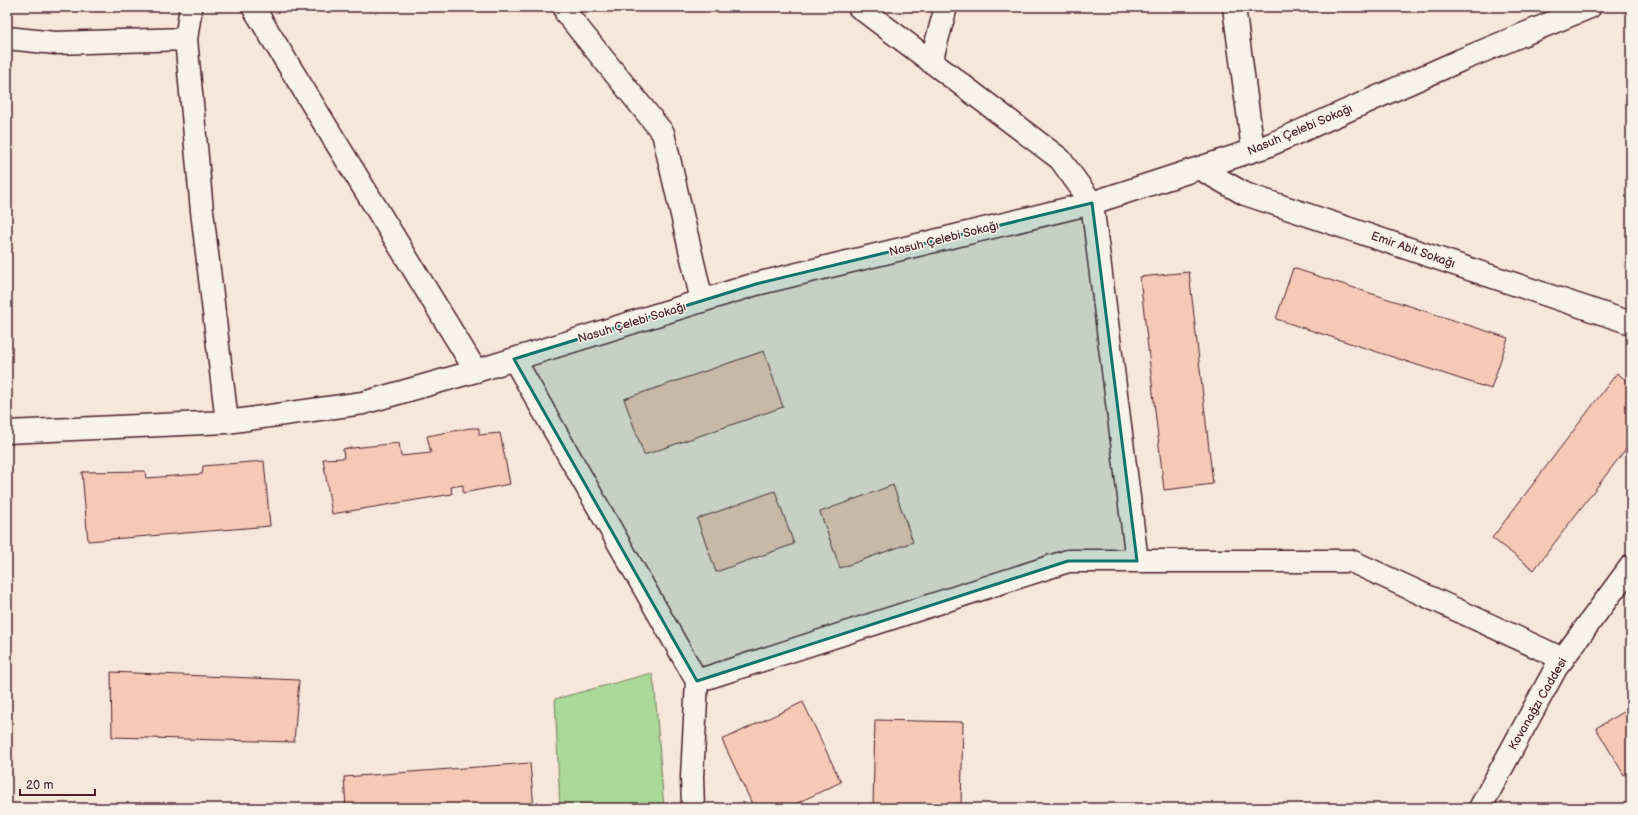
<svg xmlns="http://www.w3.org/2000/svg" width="1638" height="815" viewBox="0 0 1638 815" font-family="'Balsamiq Sans',sans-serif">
<rect width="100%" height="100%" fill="#f7e7da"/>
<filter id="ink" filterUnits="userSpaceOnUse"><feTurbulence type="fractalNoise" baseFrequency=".025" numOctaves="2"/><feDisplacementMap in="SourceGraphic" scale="8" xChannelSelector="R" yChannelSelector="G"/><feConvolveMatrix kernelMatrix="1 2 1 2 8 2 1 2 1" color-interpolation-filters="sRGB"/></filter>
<g filter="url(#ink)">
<path fill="#a9d898" stroke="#7a7c62" d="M652,673l3,17 9,118h-104l-5,-109z"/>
<path fill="#f5c9b6" stroke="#4a1f2b" d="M1293,268l215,70 -17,51 -215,-70z
M1189,272l24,212 -49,6 -24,-213z
M764,351l19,56 -139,48 -20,-56z
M1617,373l14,11v58l-97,128 -42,-32z
M470,428h9v7l21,-2 10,51 -47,9v-8l-12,2 1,7 -120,20 -9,-55 21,-1 -1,-9 56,-6 2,13 30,-3 -4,-17z
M264,461l6,65 -182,15 -6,-69 63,-1 1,7 56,-4 1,-8z
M893,485l20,57 -73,26 -20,-56z
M775,491l19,53 -78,28 -19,-53z
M111,672l188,8 -5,62 -182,-5z
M803,702l38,80 -54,26h-33l-32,-68z
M1631,708v63l-7,4 -28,-47z
M875,720l88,2 -2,86h-88z
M530,763l4,45h-188l-2,-31z"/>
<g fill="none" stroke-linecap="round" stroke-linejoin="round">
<g stroke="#4a1f2b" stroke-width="25">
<path id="minor" d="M191,7l-5,32 16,172 25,211
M253,7l223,364
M859,7l201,152 32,44 45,358
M1234,7l19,143
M566,13l97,120 39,168
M7,38l48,5 131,-4
M931,62l15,-55
M1199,168l46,26 386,129
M514,359l183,322 -5,96 1,31
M7,432l220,-10 136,-19 113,-32 280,-87 336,-81 175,-57 194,-86 129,-53
M697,681l371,-120h283l212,98"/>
</g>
<g stroke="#4a1f2b" stroke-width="25">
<path id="tertiary" d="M1480,808l76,-140 75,-102"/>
</g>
<path stroke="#4a1f2b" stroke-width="2.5" stroke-dasharray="3 3" stroke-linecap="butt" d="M1630,808h1"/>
<use href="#minor" stroke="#f7f3e8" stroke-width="22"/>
<use href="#tertiary" stroke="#f7f3e8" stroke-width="22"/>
</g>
</g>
<path fill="#0f766e" fill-opacity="0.2" stroke="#0f766e" stroke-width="3" stroke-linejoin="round" d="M1092,203l45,358h-69l-371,120 -183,-322 242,-75z"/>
<g text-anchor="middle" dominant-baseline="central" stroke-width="3" stroke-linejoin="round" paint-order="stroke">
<g font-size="12" fill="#4a1f2b" stroke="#f7f3e8">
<text transform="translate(1300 130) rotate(-23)">Nasuh Çelebi Sokağı</text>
<text transform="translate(944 239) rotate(-14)">Nasuh Çelebi Sokağı</text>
<text transform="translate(1413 250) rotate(19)">Emir Abit Sokağı</text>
<text transform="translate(632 323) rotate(-17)">Nasuh Çelebi Sokağı</text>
<text transform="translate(1538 704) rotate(-60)">Kovanağzı Caddesi</text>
</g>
</g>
<rect width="1638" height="815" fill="none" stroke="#f7f3e8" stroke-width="24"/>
<rect x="12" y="12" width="1614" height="791" fill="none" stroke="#4a1f2b" stroke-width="1.5" filter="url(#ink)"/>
<path d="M20 789v6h75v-6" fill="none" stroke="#4a1f2b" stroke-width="2"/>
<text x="26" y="789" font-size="12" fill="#4a1f2b" stroke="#f7f3e8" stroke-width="3" paint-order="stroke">20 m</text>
</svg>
